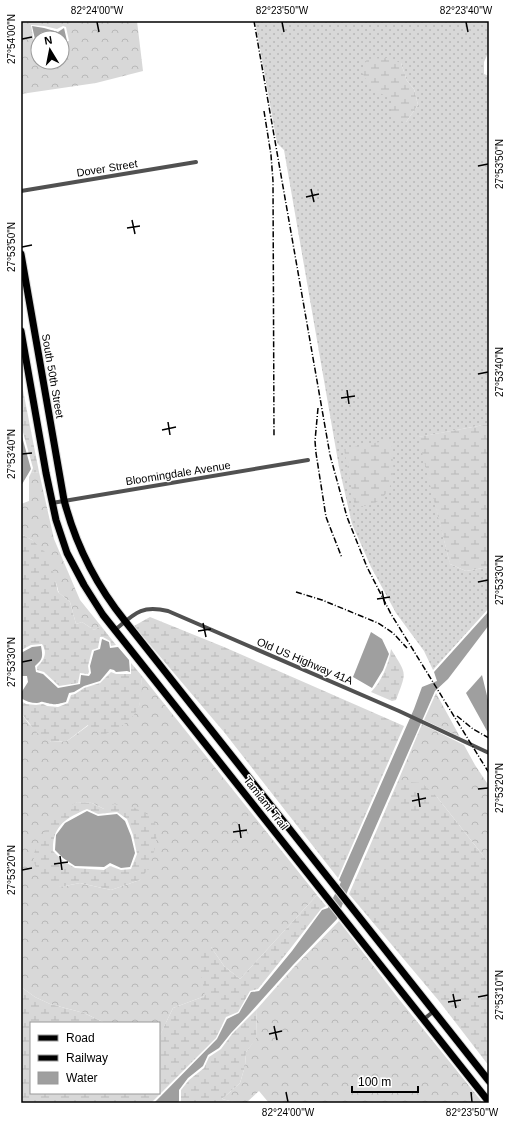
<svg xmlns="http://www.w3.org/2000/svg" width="510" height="1124" viewBox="0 0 510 1124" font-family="Helvetica,sans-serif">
<defs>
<pattern id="grass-dots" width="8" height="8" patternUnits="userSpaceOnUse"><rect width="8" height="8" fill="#d8d8d8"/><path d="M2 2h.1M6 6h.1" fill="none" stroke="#b8b8b8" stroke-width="1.8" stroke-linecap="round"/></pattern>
<pattern id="forest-crowns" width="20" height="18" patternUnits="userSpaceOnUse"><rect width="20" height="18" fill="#d8d8d8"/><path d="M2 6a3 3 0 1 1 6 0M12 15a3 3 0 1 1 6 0" fill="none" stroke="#b8b8b8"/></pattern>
<pattern id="wetland-marsh" width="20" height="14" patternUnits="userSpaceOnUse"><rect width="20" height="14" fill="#d8d8d8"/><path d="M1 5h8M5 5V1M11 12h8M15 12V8" fill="none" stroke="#b8b8b8"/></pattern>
</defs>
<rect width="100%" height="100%" fill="#fff"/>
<path fill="url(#grass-dots)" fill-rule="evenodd" d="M255,21h234v30l-5,11v12l5,2v348l-70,13 31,127 16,7 23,-4v41l-56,62 -9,-19 -28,-38 -25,-46 -19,-43 -13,-57 -55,-317 -7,-7zM401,63l6,18 7,8 4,16 -12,17 -15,-15 1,-9z"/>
<path fill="url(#forest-crowns)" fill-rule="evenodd" d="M21,21h116l6,50 -47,12 -75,11zM31,25l13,1 13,3 6,-3 3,1 3,14 -7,3v18h-24v-11l-3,-2z
M39,472l15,67 26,61 21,26 -7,4 -12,-8 -6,2 -6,-22 -11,-9 -3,-10 -24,-43 -11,-6v-30l8,-3v-24l2,-4z
M142,676l175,219 -77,84 -16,-13 -13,-19 -6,49 -32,12 -14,29v-14h-54l-21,-10 -34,-9 -15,-7 -14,-10v-274l8,11 22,18 16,-1 22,-16 50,-19zM77,802l15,1 12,6 45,6 -9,65 -29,10 -31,-7 -20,4 -26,-33z
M436,693l24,44 -36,-17z
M422,724l42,21 11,20 14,21v77l-52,-66 -39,-16z
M339,921l59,77 85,105h-214l-10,-12 -13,12h-8l-16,-4 18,-16 5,-17 1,-14 10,-14 1,-29 37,-42z"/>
<path fill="url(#wetland-marsh)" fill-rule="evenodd" d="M388,58l13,5 6,18 7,8 4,16 -12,17 -7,-1 -8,-6v-17c-18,-7 -20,-10 -30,-27l6,-12z
M21,380l18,92 -8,1 2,-5 -12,-43z
M489,424v143l-23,4 -16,-7 -32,-127z
M390,440c4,23 9,51 -17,64 -5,2 -12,2 -18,3l-11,-58z
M21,534l11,6 13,12 7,15 6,25 12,10 6,22 6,-2 12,8 7,-4 15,19 -5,1 -1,-5 -7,-4h-3l-2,11 -6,2 -4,16 1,6 -1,2 -8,-1 -2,10 -19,3 -15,-14 -7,-2v-3c7,-7 11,-14 5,-23l-11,1 -10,5z
M150,617l74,30 180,79 -66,152 -114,-146 -90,-106z
M391,649c16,26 16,22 5,51l-4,1 -21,-9c10,-10 18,-28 20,-43z
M131,663l11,13c-1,10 0,21 -3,30 -5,14 -23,25 -37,29l-11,-6 -3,-4 -21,16 -16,1 -14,-9 -16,-20v-12l5,3 10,1 7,-1 4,2 11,1 10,-4 3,-8 4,-1 9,-6 16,-5 11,-11 5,2h15z
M398,781l24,2 15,14 52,66v203l-50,-65 -90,-107z
M77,802l15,1 12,6 10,-5 19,3 16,8 8,12 -1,17 -6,22 -10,14 -29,10 -31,-7 -20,4 -16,-5c-5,-8 -12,-18 -10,-28 1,-5 5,-10 7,-14 10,-21 15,-27 36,-38zM87,809l11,5 19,-2 10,7 6,16 4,19 -6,15 -10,1 -11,-4 -6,4 -29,-2 -13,-8 -9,-9c-1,-25 13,-33 34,-42z
M317,895l9,11 -5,3 -31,40 -32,40 -8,2 -12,21 -12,5 -10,21 -65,65h-130v-116l14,10 15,7 34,9 21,10h-74v70h128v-56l14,-29 32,-12 -8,-44 14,-5 13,19 16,13z
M257,1009l-1,30 -10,13 -1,14 -5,17 -18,16 16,4h-57v-13l8,-10 15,-12 5,-11 12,-8 11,-15z"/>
<path fill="#9f9f9f" d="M32,26l12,2 14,4 6,-4 3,13 -5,1v-4h-24l-1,10z
M21,433l10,36 -10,17z
M489,611v14l-41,54 -13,12 -87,199 -11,29 -44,46 -43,48 -19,20 -12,15 -11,7 -5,11 -15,12 -9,12v11l-1,2h-24l63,-64 10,-20 12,-6 12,-21 8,-1 33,-40 30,-41 6,-2 13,-26 -2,-2 75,-171 8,-22 15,-6 -3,-9z
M371,632l11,7 7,15 -6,16 -11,18 -19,-11z
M102,639l7,3 1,6 8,-1 11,13 1,12 -3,-1 -11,1 -2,-2 -4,-1 -10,12 -16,5 -10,6 -5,1 -3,9c-12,3 -11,3 -23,0 -3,-1 -3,1 -6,1 -6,0 -12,-2 -16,-5v-5l7,-11 -1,-6h-6v-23l11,-6 9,-1c2,11 2,13 -6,20l1,6 7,2 15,14 22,-4 1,-9 8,1 2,-3 -1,-7 4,-15 6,-2z
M482,675l7,29v28l-2,-1 -21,-38z
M87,811l11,5 19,-2 8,7 6,15 4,17 -5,14 -9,1 -11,-5 -6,4 -29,-1 -12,-8 -8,-8 1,-15 9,-12z"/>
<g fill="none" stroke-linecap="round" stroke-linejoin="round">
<g stroke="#dbdbdb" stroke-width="9">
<path id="primary" d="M21,254l43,246c12,46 32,85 61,121l364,460
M21,331l25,142 10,47 11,33 17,32 19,30 386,487"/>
</g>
<path stroke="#515151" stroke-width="4" d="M21,191l175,-29
M52,503l256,-43
M115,630c20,-17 26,-25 53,-19l231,100 90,42
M424,1019l10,-8"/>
<use href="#primary" stroke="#000" stroke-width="7"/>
<path stroke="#000" stroke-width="1.5" stroke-dasharray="6 2 1 2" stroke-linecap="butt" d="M254,21l76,434 17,62 20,50 24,47 98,159
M264,111l7,44 2,26 1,255
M318,408l-3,33 1,12 10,64 16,41
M296,592l26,8 56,23 15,10 14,15
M457,716l16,13 16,9"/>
</g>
<path fill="none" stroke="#000" stroke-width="1.5" d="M97,22l2,10M282,22l2,10M466,22l2,10M22,39l10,-2M478,166l10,-2M311,189l3,13M306,197l13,-3M132,220l3,14M127,228l13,-2M22,247l10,-2M478,374l10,-2M347,390l2,14M341,398l14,-2M168,422l2,13M162,430l14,-3M22,454l10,-1M478,582l10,-2M382,591l3,14M377,599l13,-2M203,623l3,14M198,631l13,-2M22,662l10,-2M478,789l10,-1M418,793l2,14M412,801l14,-3M239,824l2,14M233,832l14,-2M60,856l2,14M54,864l14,-2M22,870l10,-2M453,994l3,14M478,997l10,-2M448,1002l13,-2M274,1026l3,14M269,1034l13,-3M286,1092l2,10M471,1092l1,10"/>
<g text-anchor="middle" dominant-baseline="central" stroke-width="3" stroke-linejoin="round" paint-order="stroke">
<g font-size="11" fill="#000" stroke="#fff">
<text transform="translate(107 168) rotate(-9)">Dover Street</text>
<text transform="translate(53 376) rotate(80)">South 50th Street</text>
<text transform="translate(178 473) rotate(-9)">Bloomingdale Avenue</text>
<text transform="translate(305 661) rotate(23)">Old US Highway 41A</text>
<text transform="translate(266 803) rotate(52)">Tamiami Trail</text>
</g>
</g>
<rect width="510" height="1124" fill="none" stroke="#ffffff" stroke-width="44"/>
<rect x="30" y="1022" width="130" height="72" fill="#ffffff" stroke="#999999"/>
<rect x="38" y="1035" width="20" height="6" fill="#000000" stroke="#999999"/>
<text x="66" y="1042" font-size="12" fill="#000000">Road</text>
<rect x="38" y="1055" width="20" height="6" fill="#000000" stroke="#999999"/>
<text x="66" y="1062" font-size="12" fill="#000000">Railway</text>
<rect x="38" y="1072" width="20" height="12" fill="#9f9f9f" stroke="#999999"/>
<text x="66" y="1082" font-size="12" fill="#000000">Water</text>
<g transform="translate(50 50) rotate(350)"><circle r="19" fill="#ffffff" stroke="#999999"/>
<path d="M0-3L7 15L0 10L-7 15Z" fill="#000000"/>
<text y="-6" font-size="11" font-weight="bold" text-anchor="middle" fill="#000000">N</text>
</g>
<path d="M352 1086v6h66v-6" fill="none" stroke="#000000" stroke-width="2"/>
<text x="358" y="1086" font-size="12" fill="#000000" stroke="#ffffff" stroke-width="3" paint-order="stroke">100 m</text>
<rect x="22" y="22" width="466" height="1080" fill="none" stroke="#000" stroke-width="1.5"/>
<g font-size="10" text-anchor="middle" fill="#000">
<text x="97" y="14">82°24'00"W</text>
<text x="282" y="14">82°23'50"W</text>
<text x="466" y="14">82°23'40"W</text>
<text transform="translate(11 39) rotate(-90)" y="4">27°54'00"N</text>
<text transform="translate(499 164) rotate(-90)" y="4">27°53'50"N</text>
<text transform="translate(11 247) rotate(-90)" y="4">27°53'50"N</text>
<text transform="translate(499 372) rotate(-90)" y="4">27°53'40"N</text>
<text transform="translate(11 454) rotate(-90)" y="4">27°53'40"N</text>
<text transform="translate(499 580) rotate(-90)" y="4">27°53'30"N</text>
<text transform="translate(11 662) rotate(-90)" y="4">27°53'30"N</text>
<text transform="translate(499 788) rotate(-90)" y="4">27°53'20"N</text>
<text transform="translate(11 870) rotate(-90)" y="4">27°53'20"N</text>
<text transform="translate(499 995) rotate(-90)" y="4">27°53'10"N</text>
<text x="288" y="1116">82°24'00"W</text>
<text x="472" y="1116">82°23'50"W</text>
</g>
</svg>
